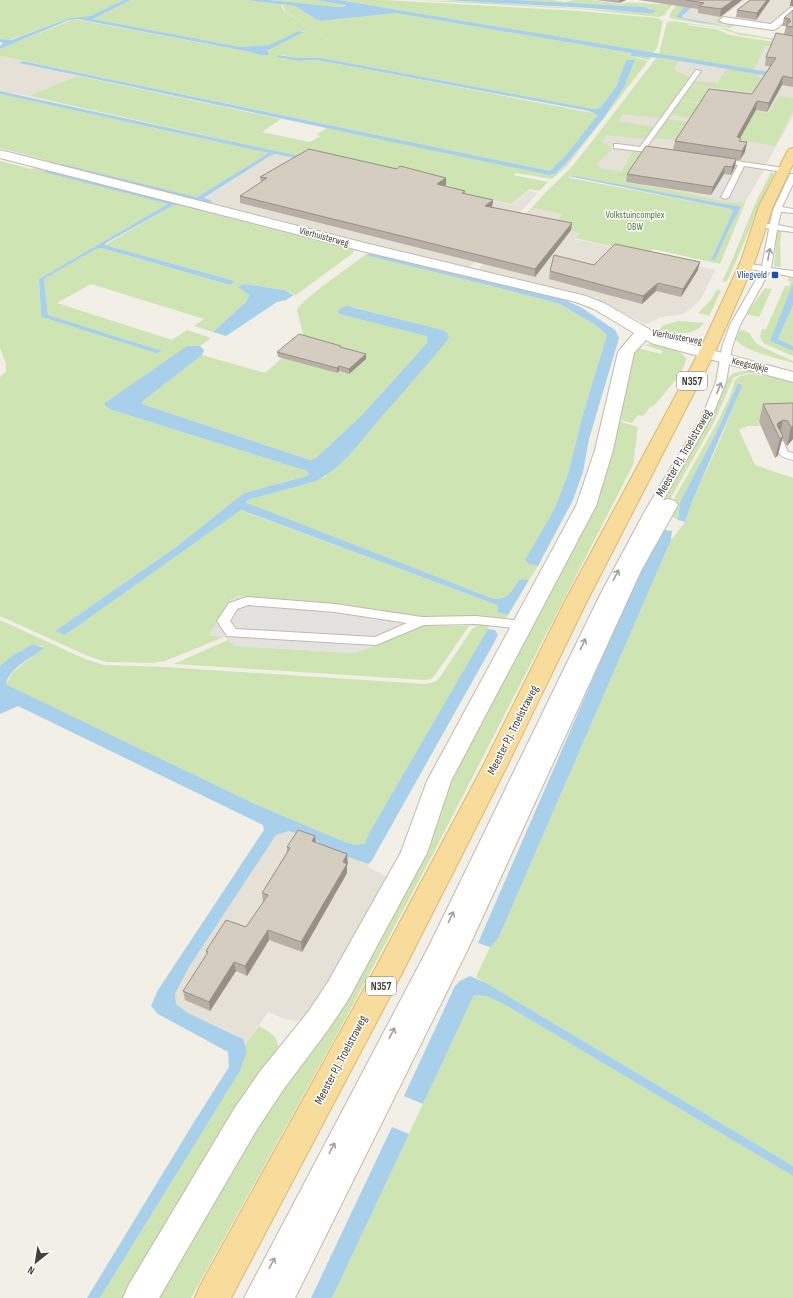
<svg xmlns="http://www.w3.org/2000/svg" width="793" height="1298" viewBox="0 0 793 1298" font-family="'Sofia Sans Condensed',sans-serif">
<rect width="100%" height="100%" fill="#f2efe7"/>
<path fill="#e6e1d6" d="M701,0h44l-30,23 -26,-4 -7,-3z
M755,0h38v7l-22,17h-4l-34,-6z
M0,56l23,5 -4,2 59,13 -49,20 -29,-5z
M657,57l136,23v36l-27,49h-2l-2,4 2,1 -21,36 -179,-31 45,-53z
M278,154l230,50 17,3 -56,61 -264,-64 6,-1 -7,-4 67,-44z
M533,208l30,6 17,19 -6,6 141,31 -14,29 -12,11 -6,4 -22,3 -15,7 -48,-24v-2l-120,-28z
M289,831l30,11 -2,4 51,18v3l22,11 -61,109 -27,33 -8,1 -9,-2 -17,-7 -23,33 -2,-6 -9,-5 -46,-21 -12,-9 -1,-10 14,-27 87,-132z"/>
<path fill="#e5e1dc" d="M772,44l21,32 -39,-6 11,-24z"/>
<path fill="#cee4b3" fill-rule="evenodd" d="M0,0h124l-34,16 -20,2 -61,22 -9,-1z
M131,0h115l37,4 -2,2 3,5 61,40 -60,-40 -2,-5 2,-1 10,1 22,14 4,1 75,-8 235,40 1,1 -2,2 21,1 -2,3 -32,-7 31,8 -81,105 -15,13 -36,-6 -3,2 35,7 -9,9 -9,-2 -19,15 -482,-108 49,-20 203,43 -19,13 48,10 11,-6 -5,-1 11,-7 226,47c10,-5 17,-16 24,-24 25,-32 42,-53 58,-91h-9l-10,27 -16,21 -6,1 -272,-51h-24l-17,-3 -5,2 23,4 18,-1 281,54c-2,10 -38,49 -48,57l-550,-115v-7l74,-30 192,36 1,-4 37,-19 -3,-1 -32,14 -28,2 -148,-28z
M270,0h45l31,5 -8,2z
M339,0h46l194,11 78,7 6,3 -6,27 -4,5z
M411,0l72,2 167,11 2,-4 -8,-2 -127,-7h36l12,2 9,-2h17l29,4c16,-4 35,2 53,0l-9,11 -5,2 -80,-8z
M693,0l-9,7 -7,10 48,9 3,-1 -13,-2 3,-3 16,3 3,2 -7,3 -57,-9 -4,-2c4,-12 12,-16 24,-17z
M673,21l55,8 7,3 58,10v1l-53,-8 -22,-7 -30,-4 -1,1 29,4 14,6 63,10 -28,1 -11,24 -95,-16 8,-32z
M657,57l22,4 -6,8h3l-1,2 13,5 2,2 -29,40 -38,-4 -5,7 37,6 -9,11 -2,1 -37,-4 -5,7 8,4 2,3 -14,14v5l24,4 3,-7 9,-15 40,6 -46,20 -5,6 52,9 50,11 20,1 -25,61 -67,-15 -6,6 -72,-17 5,-5 -29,-6 12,-13 -30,-6 -11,13 -7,5 31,-34 27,-26zM569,176l157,28 15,4 -30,51 22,-48 -2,-2 -150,-29 -12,-2z
M727,69l32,5 -3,3 9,2 -10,14 -63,-8 3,-4 23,2 4,-8 9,1 -8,-2z
M691,86l19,2 -5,6 14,2 -6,8 -32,-4z
M0,94l269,59 -72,44 -138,-33 149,39 -3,1 -205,-52 49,9 -49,-13z
M779,96l14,2v13l-18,35 -35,-6 -16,-33 45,6z
M680,101l21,3 -9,14 -22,-3z
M667,119l22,3 -11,18 -24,-2z
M0,161l31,8 3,-1 12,2 -2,2 124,32 -129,75 2,36 121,36 -114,-36 -4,-36 52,-30 6,-1 128,37 5,-4 -130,-36 69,-40h4l176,45 -1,3 -57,42 -12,-5 -40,-6 -6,3 11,8 -2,6 -34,31 -19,-6 10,-7 -113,-35 -34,19 115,37 15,-10 24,8 -11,8h-13l-82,60 7,4 195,61 3,2 -3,3 -63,17 -68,54 -121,84 10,4 175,-125 257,95 1,7 10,3 -2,3 -88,-1 -76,-12 -103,-9 -30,39 15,2 -59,24 -12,2 -47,-1 -18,-6 -88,-40v-239l6,-5v-8l-6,-16z
M771,172l3,2c-18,35 -30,72 -47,107l-5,1 10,-22 24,-58z
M779,230h3l-2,13 1,24 -7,-1 3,-35z
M365,255l134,33 61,16 34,20 13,11 -24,79 -15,60 -14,36 -25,54 9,2 -9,14 -5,-1 -5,1c-9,13 -11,21 -28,18l-230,-88 -15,-8 4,-3 75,-22 28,-27 93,-118 -93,-25 -12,1 -4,3 89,25 2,2 -1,5 -65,72 -46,43 -6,2 -168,-56 1,-3 59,-46 63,18 17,-15 55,15 2,-2 10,3 17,-15 -62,-21 -7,-28c5,-11 55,-45 68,-55z
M789,277l4,1v5l-22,58 22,10v5l-28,-12 -3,-3 -2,-5 2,-7h4l19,-43h4l2,-5h-3z
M765,288l7,1 -13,28 -13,-3z
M717,289l4,2 -12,25 -11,-3 12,-12z
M793,305v41l-15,-7z
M679,321l25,2c-11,14 -30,11 -46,7l6,-5z
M743,330l6,3 7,10 8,5 29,13v2c-15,-5 -47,-11 -57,-23l3,-9z
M653,344c11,1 26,4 33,14 0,13 -24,38 -33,49l-2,-1 -8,10 -5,-1 -6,8 -15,-4 17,-68 3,-3 24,6 2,-3 -19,-6z
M747,370l21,5 -20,-2 -14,4 -20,45 -46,81 -3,-3 44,-79 13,-26 6,-17 6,-5z
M749,374l19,2 23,6 2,-3v41l-35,1 2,5h-13l-8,4 16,35 38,13v688l-317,-189 14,-30 8,-8 173,-399 14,-18 7,-20 28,-62 22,-56 -4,-1 -20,46 -38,73 -2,18 -8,-4 1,-12 46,-81 13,-27 5,-16 5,-4z
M616,420l22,7 -5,38 -198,385 -87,164 -157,284h-36l287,-496 24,-49 121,-230 13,-28 11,-42z
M0,620l85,39 19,6 61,2 260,17 10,-2 5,-5 32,-48 6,-4 11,-1 -1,8 -120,203 -3,8 -9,2 -11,-3 -90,-38 -245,-117 -4,-3 7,-12 31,-25 -11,-3 -20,11 -13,11z
M422,626h47l-34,49 -4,4 -6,1 -251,-16 54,-24 8,6 120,7z
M474,995l12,1 16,7 291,173v122h-461z
M259,1026c15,9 22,11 18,30l-151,242h-26l140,-227 7,-20 -2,-6z"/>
<path fill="#e4e2df" d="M719,178l33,5 -11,19 -34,-5z
M529,191l9,2 -13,14 -14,-3z
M239,596l103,9 76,12 4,9 -66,27 -120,-7 -12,-9 -15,-2 22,-36z"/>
<path fill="#a8d0eb" d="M124,0h7l-38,19 148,28 28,-2 30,-14 5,1 -37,19 2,4h-8l-11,-3 -173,-33 -8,1 -69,29v-3l3,-3 -3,-1v-3l11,1 59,-22 20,-2z
M246,0h24l68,7 8,-1 -1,-1 -30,-5h24l454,76v4l-131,-22 -32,-2 2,-2 -1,-1 -235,-40 -75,8 -4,-1 -22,-14z
M444,0h73l127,7 12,4 -3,2h-8l-56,-5z
M693,0l-2,8 -9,8 2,2 45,8 -31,-4 -22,-5 8,-10z
M278,55l20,3h24l272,51 6,-1 16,-21 10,-27h9l-11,27 -22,33 -37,45 -10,9 -6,1 -530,-112 4,-2 527,110 17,-17 31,-39 -9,-4 -272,-51 -18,1 -23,-4z
M0,91l299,65 212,48 -235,-50 -5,1 -67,43 8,3 -1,2h-3l-149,-38 3,-1 135,33 72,-44 -269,-59z
M49,169l306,80v1l-177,-45h-4l-68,38 -1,2 130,36 -5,4 -128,-37 -6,1 -52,30 4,36 114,36 -5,2 -115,-36 -1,-2 -2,-36 129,-75 -125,-32z
M568,176h6l167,31 -13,24 -13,29h-4l22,-49 -2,-2z
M371,253l92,22 42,9 60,16 17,8 33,22 4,8 -30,101 -6,33 -10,28 -35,66 -9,-2 -4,-4 29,-50 14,-36 15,-60 24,-79 -13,-11 -34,-20 -61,-16 -134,-33z
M793,283v22l-15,34 15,7v5l-23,-10z
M244,284l40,6 10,5 -8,5 -9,2 -51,34 -13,-4 34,-31 2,-6 -11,-8z
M347,306l91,23 8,3 3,5 -3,5c-22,26 -45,53 -68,79 -18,21 -37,48 -62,60l-66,18 -4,3 1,1 244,95c17,3 19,-5 28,-18l5,-1 5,1 -21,35 -10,-3 -1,-7 -256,-95 -176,125 -10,-4 121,-84 68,-54 63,-17 2,-3 -2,-2 -195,-61 -7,-4v-3l82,-57h13l4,4 -2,5 -59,46 -1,3 168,56 6,-2 46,-43 65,-72 1,-5 -2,-2 -86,-22 -3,-3 4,-3z
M738,383l4,2v1l-50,116 -7,20 -7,-2 2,-18 38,-73z
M663,530l9,1 -1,9 -173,399 -8,8 -12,-4 133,-306 48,-103z
M488,629l7,1 3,5 -8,15 -119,212 -3,2 -51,-18 2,-4 -30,-11 -13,4 -87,132 -14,27 1,10 12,9 55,26 4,12 -7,20 -140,227h-13l107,-176 35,-55 -1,-15 -70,-38 -7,-8 7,-16 106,-160 -1,-5 -245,-119 -18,8v-48l13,-11 20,-11 11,4c-12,10 -34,19 -38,36l1,1 248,119 90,38 11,3 9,-2 3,-8z
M470,976l16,7 307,183v10l-291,-173 -16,-7 -12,-1 -51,109 -19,-8 51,-110 5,-5z
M392,1127l17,7 -77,164h-21z"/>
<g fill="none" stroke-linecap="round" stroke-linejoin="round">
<g stroke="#c0b9ae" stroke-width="2">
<path id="service" d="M696,70l5,1 -55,77 18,2v4l-50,-6v-4h3l23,3z
M715,158l69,10 4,2 -4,2 -40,-6 -15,31 -4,2 -4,-2 17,-32 -23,-3z
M790,174h3v10l-11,23 11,2v4l-12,-1 -3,13 15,3v4l-16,-2 -6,38 22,3v6l-24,-5 -29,53 -8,22 -6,35 -13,32 -56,97 -44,82 -172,363 -176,342h-21l185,-352 172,-353 44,-82 58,-97 13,-32 6,-35 8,-22 31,-54 -18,-3 -1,-2 4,-3 16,3 7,-37 -6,-3 1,-2h6l3,-14z
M779,440l4,1 5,11 5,1v7c-13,-3 -14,-5 -19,-17z
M247,597l88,7 87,13 54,-1 47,5 4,1 2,3 -2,3 -4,1 -47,-5 -52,1 -48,20 -149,-9 -10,-15 12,-18zM248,605l87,7 72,11 -32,14 -139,-8 -6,-8 7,-12z"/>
</g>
<g stroke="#c0b9ae" stroke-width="2">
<path id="minor" d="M793,7v8l-17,14 -3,1 -49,-7 -5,-3 5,-3 47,7 19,-16z
M0,150l369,94 217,52 18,7 59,34 130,35v10l-142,-39 -5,-3 -12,13 -21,97 -17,56 -145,275 -24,72 -79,147 -20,30 -45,60 -27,41 -97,167h-36l5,-12 106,-177 27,-39 47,-58 20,-30 73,-130 26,-71 149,-275 19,-56 23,-98 16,-19 -40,-24 -18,-7 -214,-51 -362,-93z
M668,499l7,2 3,4 -37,66 -173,378 -173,349h-35l183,-355 157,-331 21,-41 37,-66 3,-4z"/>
</g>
<g stroke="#dbb86d" stroke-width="2">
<path id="primary" d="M793,148v16l-20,42 -18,55 -41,93 -128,249 -80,165 -111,219 -164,311h-36l5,-12 175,-317 107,-201 82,-165 134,-249 43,-93 18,-55 28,-54 2,-3z"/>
</g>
<use href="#service" fill="#fff" fill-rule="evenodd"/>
<use href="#minor" fill="#fff" fill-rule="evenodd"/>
<use href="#primary" fill="#f7dc9c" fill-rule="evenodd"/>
</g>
<path fill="#b8b0a6" d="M596,0h30l-7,3z
M638,0h104l-22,17 -22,-4v-4z
M750,0h20l-14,20 -20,-3 1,-7z
M793,10v26l-9,-2 2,-8h-4l2,-8z
M793,36v51l-11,-2 -15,27 -11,-2 -16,28v3l7,1 -2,10 -5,8h-4l-1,7 -4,8 -7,-1 -13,21 -85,-13 1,-8 46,-24 2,-9 77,-47 18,-28h-5l1,-9z
M260,177l186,8 -1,1 20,5v3l28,6 -1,7 80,16 -1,7 -36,47 -295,-74v-7l21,-14z
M594,265l104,5 -17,27 -25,-6 -14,13 -93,-25 1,-8z
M341,346v2l25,6v5l-17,15 -10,-3 -2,2 -59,-16 -1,-5z
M793,403v36l-6,7 -4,-6 -1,-1 -4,16 -3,3 -16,-36 4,-18z
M315,836l1,7 32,21 -1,1v8l-45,79 -33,-12 -22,36 -11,-5 -26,40 -25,-11 -2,-9 24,-37 -1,-3 40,-24 17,-25 -1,-9 25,-41v-5z"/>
<path fill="#969087" d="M620,0h6l-7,3z
M734,0h8l-22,17 1,-8z
M767,0h3l-14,20 1,-7z
M791,0h2v6h-3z
M783,76l-1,9 -15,27 2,-9z
M757,101l-1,9 -21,37 2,-10z
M747,142l-2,10 -5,8 2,-9z
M736,159l-1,8 -4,8 1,-8z
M725,166l-1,8 -13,21 2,-8z
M446,178v7l-9,7v-8z
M493,200l-1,7 -7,-1z
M572,223l-1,7 -36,47v-8z
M700,262l-2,8 -17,27 2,-8z
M658,283l-2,8 -14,13 1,-8z
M366,354v5l-17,15v-5z
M339,366v5l-2,2v-5z
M783,420l-4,17 -3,-6 2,-8z
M793,426v13l-6,7 4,-19z
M783,436l-5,19 -3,3 5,-19z
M315,836l1,10 -4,-5z
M347,854l1,10 -1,1v8l-45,79 -1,-10z
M268,930l1,10 -22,36 -2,-10z
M234,962l2,9 -26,40 -1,-9z"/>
<path fill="#d6cdc1" stroke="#969087" d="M686,0h48l-13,9 -22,-3 5,-3z
M750,0h17l-10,13 -20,-3z
M793,10v17l-7,-1 5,-5h-4l3,-2 -6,-1z
M776,33l17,3v42l-10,-2 -14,27 -12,-2 -20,36 4,1 -2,3 8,1 -5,9 -67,-10 34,-52 43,5 24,-36 -10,-1z
M646,146l90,13 -4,8 -7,-1 -12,21 -86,-13z
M309,149l88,20 3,-3 46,12 -9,6 28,7 -3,2 31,7 -8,6 87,17 -37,46 -295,-73 27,-18 -7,-1z
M615,244l85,18 -17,27 -25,-6 -15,13 -93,-25 4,-16 40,10z
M299,334l42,12 -1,1 26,7 -17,15 -10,-3 -2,2 -60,-16z
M793,403v23l-2,1 -3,-6 -5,-1 -5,3 -1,2 6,11 -3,3 -17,-35z
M298,830l17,6 -3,5 35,13 -4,8 4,2 -46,78 -33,-12 -23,36 -11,-4 -25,40 -26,-11 25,-39 -2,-1 20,-31 20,7 22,-32 -6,-2 28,-45 -3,-1z"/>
<defs><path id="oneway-shaft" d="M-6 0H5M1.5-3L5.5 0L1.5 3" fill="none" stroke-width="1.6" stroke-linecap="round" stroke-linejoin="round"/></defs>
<g stroke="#a29f9b">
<use href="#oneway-shaft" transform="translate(769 254) rotate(-79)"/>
<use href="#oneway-shaft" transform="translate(719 388) rotate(-68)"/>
<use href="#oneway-shaft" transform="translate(616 575) rotate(-63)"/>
<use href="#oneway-shaft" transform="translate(583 644) rotate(-65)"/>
<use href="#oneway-shaft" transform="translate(451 917) rotate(-64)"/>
<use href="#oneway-shaft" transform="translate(392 1033) rotate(-62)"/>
<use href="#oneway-shaft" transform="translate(332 1148) rotate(-62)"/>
<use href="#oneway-shaft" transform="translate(272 1263) rotate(-62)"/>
</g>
<rect fill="#1a4fb4" stroke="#fff" stroke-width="1.5" x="771" y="271" width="8" height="8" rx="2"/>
<g text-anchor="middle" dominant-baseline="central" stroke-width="3" stroke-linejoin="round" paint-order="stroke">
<g font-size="10" fill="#49732e" stroke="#fff">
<text x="635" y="215">Volkstuincomplex<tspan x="635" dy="12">OBW</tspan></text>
</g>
<g font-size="10" fill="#453f37" stroke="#fff">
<text transform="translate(324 237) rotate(15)">Vierhuisterweg</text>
<text transform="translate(677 337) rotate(10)">Vierhuisterweg</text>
<text transform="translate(750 365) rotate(14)">Keegsdijkje</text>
</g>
<g font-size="10" fill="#164399" stroke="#fff" text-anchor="end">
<text x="767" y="275">Vliegveld</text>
</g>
<g fill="#fff" stroke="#7d7973" stroke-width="1">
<rect x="677" y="372" width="30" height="18" rx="3"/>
<rect x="366" y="977" width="30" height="18" rx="3"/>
</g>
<g font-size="11" font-weight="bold" fill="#453f37">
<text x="692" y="381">N357</text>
<text x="381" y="986">N357</text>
</g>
<g font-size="12" fill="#453f37" stroke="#fff">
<text transform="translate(684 453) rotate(-60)">Meester P.J. Troelstraweg</text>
<text transform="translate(513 730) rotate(-63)">Meester P.J. Troelstraweg</text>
<text transform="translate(341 1060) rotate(-62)">Meester P.J. Troelstraweg</text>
</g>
</g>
<g transform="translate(36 1262) rotate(210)" stroke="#ffffff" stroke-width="3" paint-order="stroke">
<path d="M0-3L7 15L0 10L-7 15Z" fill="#453f37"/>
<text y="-6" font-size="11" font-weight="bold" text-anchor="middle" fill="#453f37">N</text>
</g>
</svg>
